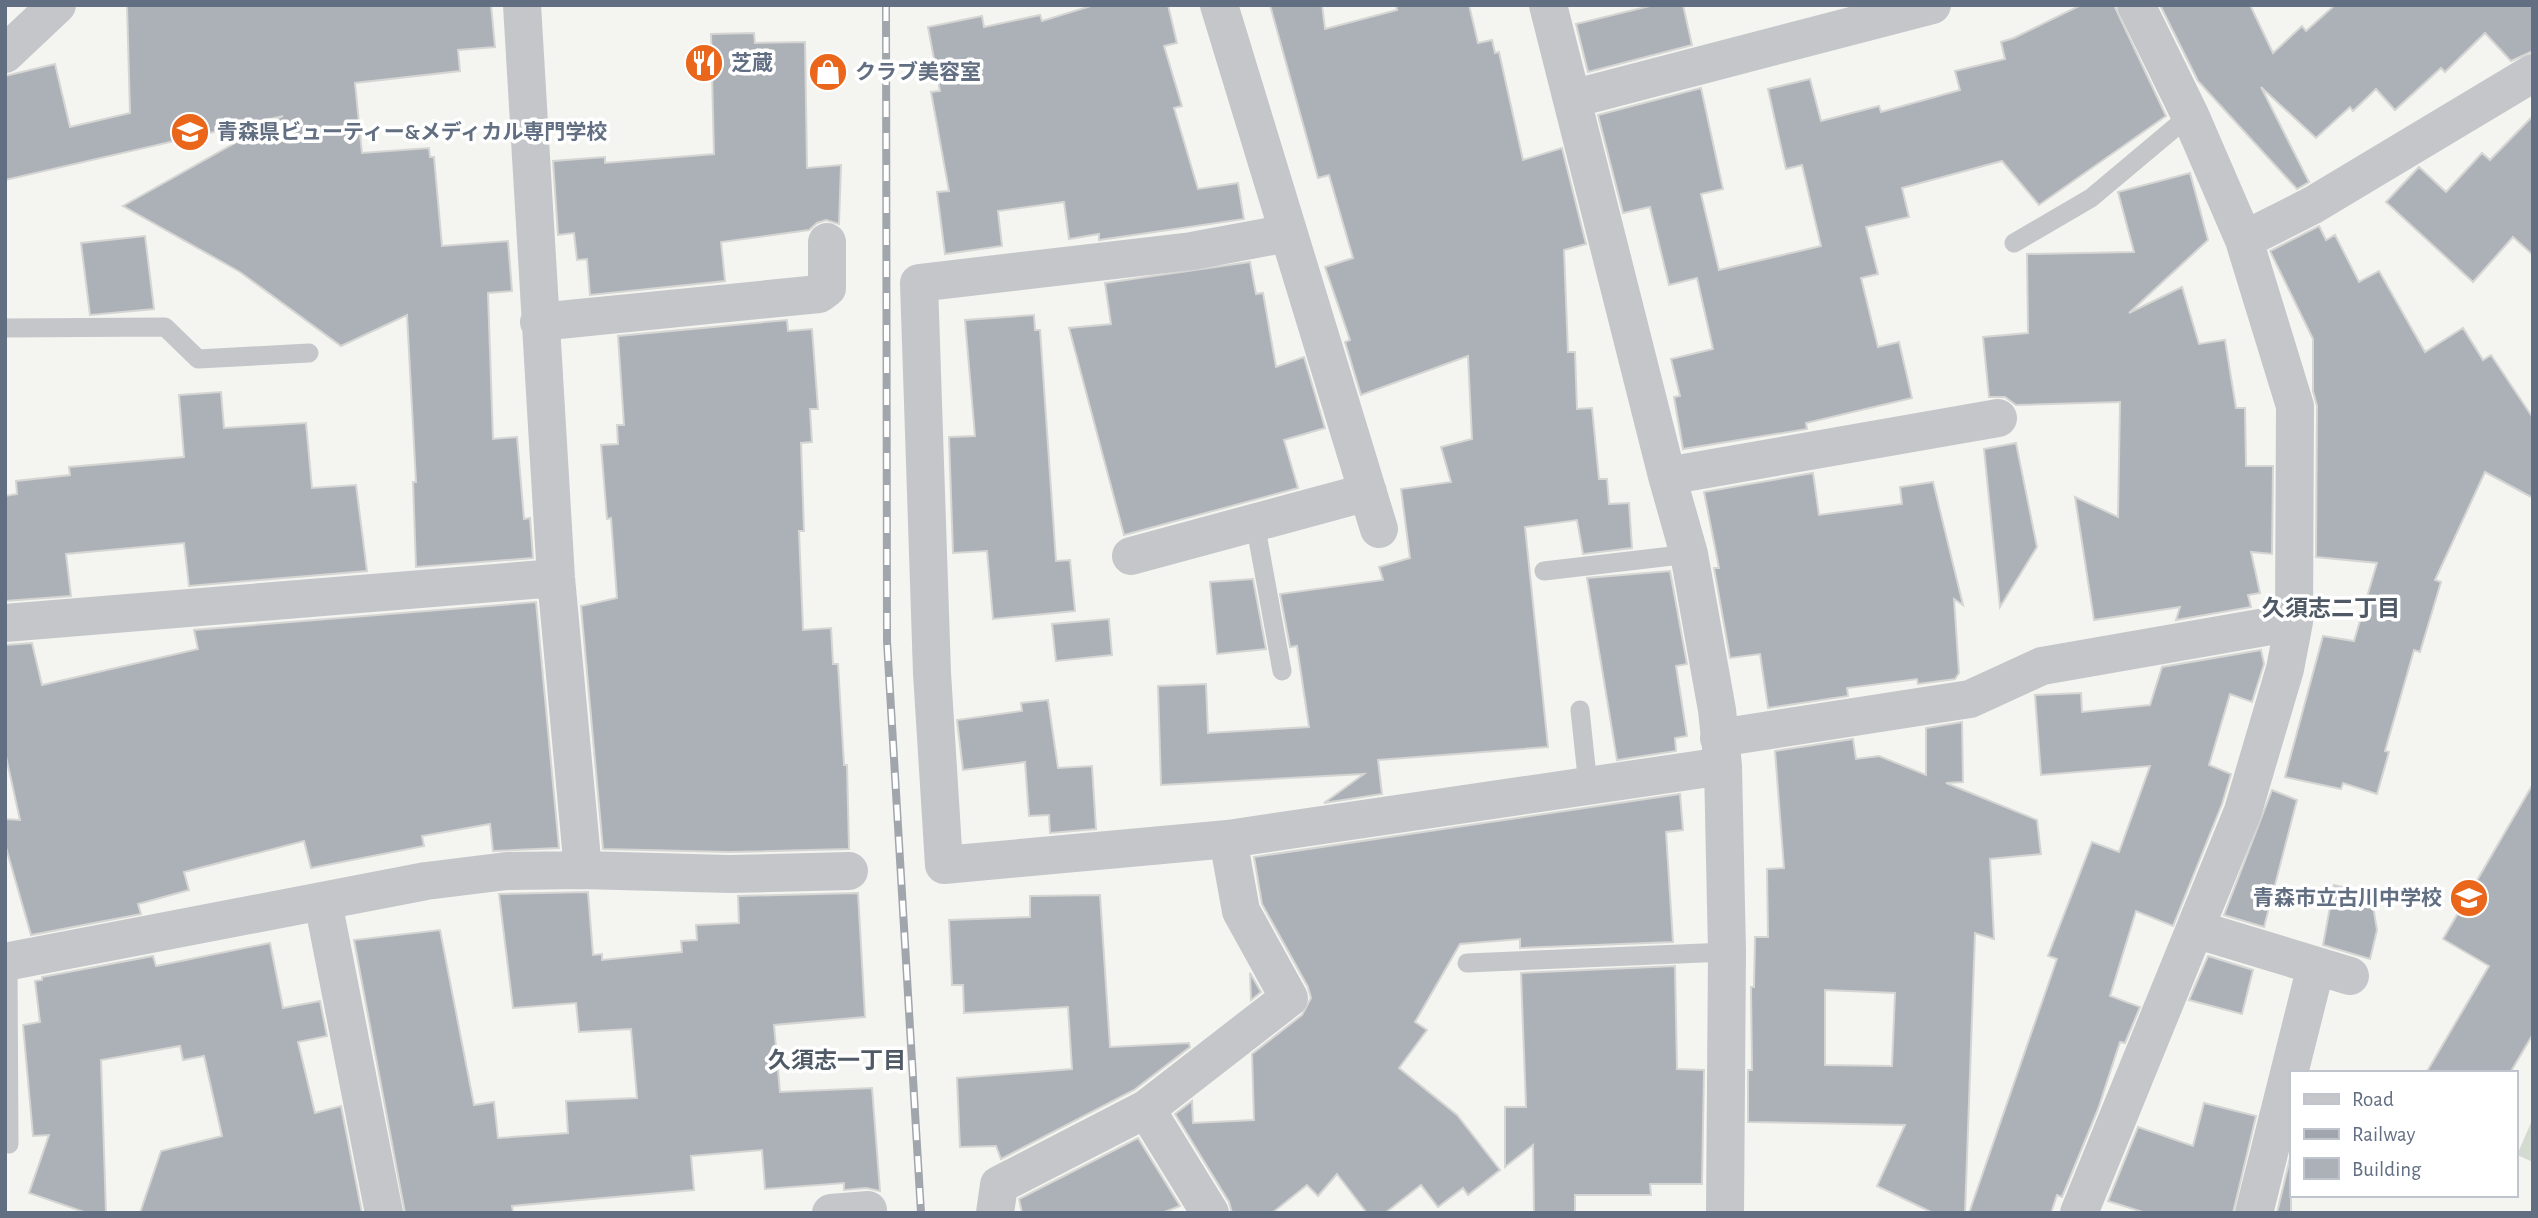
<svg xmlns="http://www.w3.org/2000/svg" width="2538" height="1218" viewBox="0 0 2538 1218" font-family="'Alegreya Sans','Noto Sans JP',sans-serif">
<rect width="100%" height="100%" fill="#f4f4f0"/>
<path fill="#d3dbd1" d="M2533,1118v44l-16,-7z"/>
<path fill="#acb1b8" stroke="#d5d5d3" stroke-width="2" fill-rule="evenodd" d="M127,5h364l4,42 -37,3 2,21 -105,12 7,70 67,-5 1,9h4l8,89 66,-5 4,50 -24,2 5,146 24,-2 7,82 6,-1 3,40 -117,9 -3,-85h3l-9,-167 -66,31 -101,-74 -117,-66 160,-90 -278,64v-104l50,-12 15,63 60,-14z
M1094,5h74l9,38 -13,3 18,60 -8,2 24,81 40,-6 6,36 -145,21v-6l-30,5 -5,-37 -66,9 4,35 -57,8 -8,-62 12,-1 -18,-99 9,-1 -12,-64 54,-11 2,11 56,-12 2,6z
M1270,5h52l3,24 72,-19 -1,-5h73l9,38 14,-3 3,13 4,-1 24,108 39,-12 24,96 -22,6 4,102h7l2,57 15,-1 7,71h8l2,25 20,-1 3,45 -49,6 -6,-34 -52,7 23,220 -170,13 4,34 -58,9 40,-29 -203,11 -3,-99 48,-2 2,49 101,-6 -12,-81 -7,1 -10,-53 103,-14 -4,-13 31,-9 -9,-69 50,-7 -10,-35 31,-8 -4,-83 -107,39 -16,-53 5,-2 -25,-73 28,-9 -24,-83 -11,3z
M1654,5h29l9,40 -104,27 -12,-48z
M2081,5h33l52,111 -127,89 -37,-44 -100,27 7,29 -43,10 12,47 -17,4 17,69 21,-5 13,56 -106,25 1,6 -124,20 -9,-52 6,-1 -9,-37 42,-10 -16,-71 -28,7 -19,-78 -27,6 -25,-98 103,-27 22,101 -22,5 18,76 102,-24 -19,-81 -16,4 -18,-80 42,-10 11,42 58,-15 2,6 79,-22 -5,-19 50,-12 -4,-17 13,-4z
M2160,5h90l23,48 29,-27 4,5 29,-26h198v46l-22,10 -26,-28 -40,39 -4,-4 -46,42 -19,-21 -23,22 -3,-4 -34,31 -55,-51 48,95 -12,7 -99,-108z
M754,33l1,10 50,-1 2,126 34,-3 -2,59 -13,-4 -9,3 -8,7 -88,12 4,39 -135,14 -3,-36 -10,1 -3,-27 -16,2 -5,-74 52,-4v6l109,-9 -3,-120z
M2533,116v139l-20,-18 -40,45 -87,-80 33,-35 27,25 36,-39 8,7z
M2190,173l18,67 -79,73 53,-26 17,57 26,-4 11,68h9l1,58h27l-1,88 -21,-2 9,41 -12,2 3,12 -75,13 4,-13 -86,13 -19,-123 43,20 2,-115 -104,3 -11,-8h-16l-6,-60 45,-4 -1,-79 107,-2 -16,-60z
M2319,226l7,14 9,-5 24,47 20,-11 46,81 38,-24 20,32 8,-5 42,63v80l-48,-26 -50,108 6,2 -21,70 -6,-2 -29,101 4,1 -12,42 -34,-11 -2,6 -56,-12 38,-141 31,5 23,-78 -61,-6 1,-151 -4,-15v-52l-43,-88z
M145,236l9,73 -64,6 -9,-72z
M1250,262l6,32 7,-1 13,74 28,-10 21,71 -41,12 14,48 -174,47 -55,-207 42,-4 -6,-41z
M1034,315l1,15h5l16,231 14,-1 5,51 -82,8 -6,-68 -34,2 -4,-116 26,-1 -10,-116z
M787,320l1,11 24,-2 6,80h-8l2,33 -11,1 3,88h-5l4,99 28,-2 2,36h5l6,101h3l2,84 -119,3 -127,-3 -22,-243 36,-8 -6,-80 -4,1 -6,-74 17,-1 -1,-19h7l-6,-89z
M221,392l3,36 82,-5 6,65 44,-3 11,86 -178,15 -5,-43 -118,11 5,42 -66,5v-105l12,-2 -1,-13 54,-6 -1,-8 115,-10 -5,-62z
M2016,443l21,104 -37,60 -16,-158z
M1813,473l6,42 83,-11 -2,-17 33,-5 30,123 -9,-6 5,74 -4,6 -37,5 -1,-5 -70,9 1,8 -80,12 -8,-54 -30,4 -16,-90h5l-15,-76z
M1670,571l17,93 -11,2 11,70 -12,2 1,13 -59,9 -30,-182z
M1253,579l13,70 -49,5 -7,-72z
M536,602l23,246 -66,3 -3,-27 -68,12 2,10 -113,22 -7,-27 -120,31 5,18 -51,14 3,10 -110,21 -26,-91v-25l15,1 -15,-68v-107l27,-2 10,42 156,-36 -4,-19z
M1109,619l3,36 -56,6 -4,-37z
M2261,650l3,14 -12,38 -22,-8 -21,71 22,9 -9,30 -49,122 -37,-15 -26,85 30,11 -15,36 -5,-1 -22,67 -36,88 -5,-2 -6,18h-82l88,-254 -9,-3 44,-114 27,10 31,-86 -109,9 -6,-80 46,-2 1,19 68,-7 12,-38z
M1048,700l10,68 34,-2 4,63 -46,4 -1,-18 -20,1 -4,-54 -62,8 -6,-50 65,-9 -1,-8z
M1962,722l1,60 -17,1 91,37 4,34 -51,5 4,80 -19,-6 -10,280h-32l-56,-27 28,-61 -157,-3v-52h4l-1,-83h3l1,-50h13l-1,-68 17,-1 -9,-117 78,-12 3,20 23,-3 47,19v-47zM1825,990l70,3 -3,73 -67,-1z
M2533,784v250l-23,39h-84l63,-107 -46,-27z
M2272,790l25,10 -33,127 -40,-12z
M1680,794l3,36 -17,2 7,110 -153,6v-9l-60,5 -45,78 12,8 -28,38 58,47 43,55 -32,25 -5,-7 -25,19 -17,-22 -36,28h-18l-30,-39 -19,22 -11,-11 -35,28h-40l-3,-11 -54,-88 17,-13 1,22 61,-3 -2,-66 50,-39 9,-17 -3,-11 -46,-83 -8,-47z
M2334,885l37,9 6,36 -7,29 -47,-14z
M588,892l5,63 9,-1v6l80,-8 -1,-11 16,-1 -1,-15 43,-2 -1,-27 120,-3 7,124 -91,8 6,67 92,-4 8,103 -14,-3 -22,2v-7l-79,6 -3,-39 -71,6 3,34 -182,16 1,7h-108l-51,-273 86,-10 34,175 20,-3 4,36 70,-5 -2,-32 71,-3 -6,-69 -52,3 -3,-29 -63,5 -14,-114z
M1100,895l10,152 79,-4 1,4 -56,43 -133,69 -5,-13 -36,1 -3,-69 115,-9 -4,-62 -104,6 -1,-28h-11l-3,-65 81,-3v-21z
M270,943l13,65 37,-7 7,35 -29,6 17,71 26,-7 21,107h-222l21,-62 61,-15 -18,-80 -21,4 -3,-14 -79,14 5,153h-19l-58,-20 20,-58 -16,1 -10,-111 17,-3 -5,-41 7,-1v-3l111,-21 3,10z
M2208,956l45,14 -11,44 -53,-14z
M1675,966l2,103 27,1 -2,114h-52l1,11h-76v18h-41l-1,-68 -28,22v-60h21l-5,-134z
M1250,973l11,19 -10,8z
M2204,1103l52,13 -23,97h-87l-38,-12 30,-74 55,19z
M1138,1138l42,68 -18,7h-140l-3,-14z
M2291,1154v59h-14z"/>
<g fill="none" stroke-linecap="round" stroke-linejoin="round">
<path stroke="#c4c6ca" stroke-width="19" d="M2014,243l77,-45 99,-83
M5,328l160,-1 33,32 111,-6
M1255,523l27,148
M1544,571l145,-17
M1580,710l8,76
M8,961l1,183
M1467,963l260,-11"/>
<path stroke="#c4c6ca" stroke-width="38" d="M1219,5l160,524
M1548,5l119,471 22,78 28,156 6,56 4,186 -2,261
M5,54l52,-49
M1572,99l360,-94
M1288,233l-96,18 -273,32 13,390 12,192 284,-26 495,-73
M2244,240l69,-35 220,-132
M539,322l280,-28 8,-6v-46
M1667,476l331,-58
M1131,556l237,-64
M5,623l551,-45
M1719,738l251,-39 72,-33 252,-44
M583,870l147,4 119,-3
M323,902l61,311
M2195,929l155,47
M5,962l421,-81 81,-10 76,-1 -27,-292 -34,-573
M831,1213l37,-3
M995,1213l4,-28 147,-76
M1210,1213l-64,-104 143,-111 -48,-87 -13,-72
M2079,1213l164,-402 42,-142 9,-47 1,-216 -51,-166 -54,-125 -54,-110
M2254,1213l62,-247"/>
<g stroke="#a1a6ad" stroke-width="8">
<path id="rail" d="M886,5l1,636 34,572"/>
</g>
<use href="#rail" stroke="#fff" stroke-width="5" stroke-dasharray="16" stroke-linecap="butt"/>
</g>
<defs>
<g id="restaurant-disc" transform="scale(2.0125)"><circle r="9.5" fill="#ea661a" stroke="#fff"/><path d="M-5-6h1v4h1v-4h1v4h1v-4h1v5L-1.5 .5V6h-2V.5L-5-1ZM5-6V6H3V1.5H1.5Q1.5-4 5-6Z" fill="#fff"/></g>
<g id="shop-disc" transform="scale(2.0125)"><circle r="9.5" fill="#ea661a" stroke="#fff"/><path d="M-5-2.5h2.3a2.7 3.5 0 0 1 5.4 0H5L5.5 6h-11ZM-1.5-2.5h3a1.5 2.3 0 0 0-3 0Z" fill="#fff"/></g>
<g id="school-disc" transform="scale(2.0125)"><circle r="9.5" fill="#ea661a" stroke="#fff"/><path d="M0-5L7-2L0 1L-7-2ZM-4 1L0 2.5L4 1V4Q0 6-4 4Z" fill="#fff"/></g>
</defs>
<g fill-rule="evenodd">
<use href="#restaurant-disc" x="704" y="63"/>
<use href="#shop-disc" x="828" y="72"/>
<use href="#school-disc" x="190" y="132"/>
<use href="#school-disc" x="2469" y="898"/>
</g>
<g text-anchor="middle" dominant-baseline="central" stroke-width="7" stroke-linejoin="round" paint-order="stroke">
<g font-size="21" font-weight="bold" fill="#626f82" stroke="#fff" text-anchor="start">
<text x="731" y="63">芝蔵</text>
<text x="855" y="72">クラブ美容室</text>
<text x="217" y="132">青森県ビューティー&amp;メディカル専門学校</text>
<text x="2442" y="898" text-anchor="end">青森市立古川中学校</text>
</g>
<g font-size="23" font-weight="bold" fill="#505a67" stroke="#fff">
<text x="2331" y="609">久須志二丁目</text>
<text x="837" y="1061">久須志一丁目</text>
</g>
</g>
<rect width="2538" height="1218" fill="none" stroke="#626f82" stroke-width="14"/>
<rect x="2290" y="1071" width="228" height="126" fill="#ffffff" stroke="#c0c5cd" stroke-width="2"/>
<rect x="2304" y="1094" width="35" height="10" fill="#c4c6ca" stroke="#c0c5cd" stroke-width="2"/>
<text x="2352" y="1106" font-size="21" fill="#626f82">Road</text>
<rect x="2304" y="1129" width="35" height="10" fill="#a1a6ad" stroke="#c0c5cd" stroke-width="2"/>
<text x="2352" y="1141" font-size="21" fill="#626f82">Railway</text>
<rect x="2304" y="1158" width="35" height="21" fill="#acb1b8" stroke="#c0c5cd" stroke-width="2"/>
<text x="2352" y="1176" font-size="21" fill="#626f82">Building</text>
</svg>
